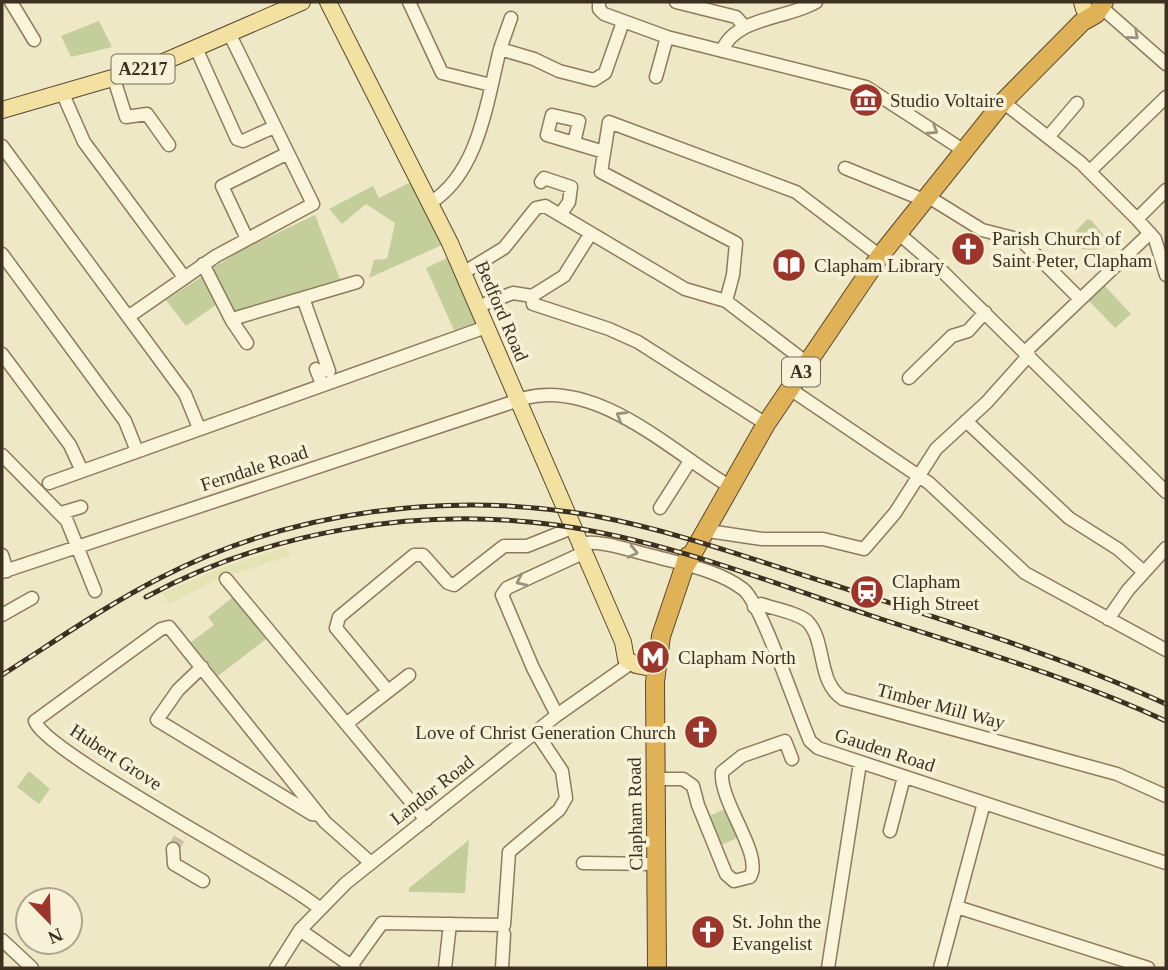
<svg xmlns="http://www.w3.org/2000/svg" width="1168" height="970" viewBox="0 0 1168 970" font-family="'Times New Roman',serif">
<rect width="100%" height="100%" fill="#efe8c7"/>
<path fill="#e5e3b4" d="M287,547l3,9 -70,22 -51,26 -7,-11 62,-26z"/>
<path fill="#c3ce9b" d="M99,21l13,26 -41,10 -10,-21z
M411,182l31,63 -73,33 5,-18 13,-1 8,-36 -29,-19 -24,20 -13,-15 44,-23 6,12z
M315,215l25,64 -108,33 -21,-43 29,-18z
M1087,219l4,1 20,24c-12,9 -33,7 -45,-2z
M447,258l29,65 -22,7 -28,-62z
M203,276l13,29 -30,21 -20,-26z
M1103,284l28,30 -16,14 -28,-29z
M233,597l33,42 -48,37 -27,-34 23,-17 -6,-8z
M29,771l21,18 -11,15 -22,-17z
M727,808l12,29 -20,9 -12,-29z
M469,840l-4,53 -56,-1v-4z"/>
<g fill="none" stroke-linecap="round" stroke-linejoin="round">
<path stroke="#cbc3a6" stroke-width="12" stroke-dasharray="12 6" stroke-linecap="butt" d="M173,849l9,-15"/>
<g stroke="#8c7b5c" stroke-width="15">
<path id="minor" d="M11,2l23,38
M409,2l33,71 49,12
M599,2v7l5,5 63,23 199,50 97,63
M676,2l60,15 9,10
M1101,7l65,57
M196,48l41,91 6,2 31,-14
M500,49l11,-31
M722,51c13,-34 65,-32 94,-49
M656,77l11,-40
M114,79l12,38 21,-3 22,31
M62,92l22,50 100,135
M1003,102l78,61 56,56 18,20 11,36
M1049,136l28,-33
M574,143l5,-22 -27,-6 -5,20 57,17
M2,146l183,248 14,34
M845,168l79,32
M1090,171l76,-74
M541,182l3,-4 27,9 -2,15 -9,13
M927,196l55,34 39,10 59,59
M430,203c49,-30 57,-102 70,-154l34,10 25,12 35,9 11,-7 18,-51
M1137,219l29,-29
M591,233l-27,43 -32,20 1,8 76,25 29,13 128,82
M898,233l43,37 225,222
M247,239l-25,-53 66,-33
M2,254l123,167 12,30
M203,264l29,57
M463,273l41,-25 32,-40 9,-2 140,83 41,12 81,62
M303,298l26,73
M726,301l7,-26 3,-32 -135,-71 8,-50 187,70 84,64
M487,303l26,-10 19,3
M128,317l88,-61 97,-52 -84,-171
M247,343l-15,-22 7,-4 118,-35
M1025,352l125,-119
M2,354l68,91 12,26
M316,369l6,15
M909,378l43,-42 16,-5 17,-19
M790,389l139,94 96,90 141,77
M966,421l103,97 49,31 26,23
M2,455l65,66 28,70
M49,483l437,-156
M660,508l30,-47
M61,513l20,-6
M708,531l54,8h61l41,10 31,-36 41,-64 51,-47 42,-47
M579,544c22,-5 52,7 74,12 29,8 65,14 90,33 19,15 54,123 67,152l8,7 348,115
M2,555l5,16
M2,572l523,-174c73,-19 147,54 204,88
M226,579l200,241
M754,607l7,-3c13,5 35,8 46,17 20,20 9,60 36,78l274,75 49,22
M2,615l30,-17
M1108,619l20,-29 38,-42
M202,667l-24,23 -21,30 155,94 7,1
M388,691l-52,-63 3,-11 75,-62h9l25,28 6,2 50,-39h23l45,-18
M557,715l-24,-47 -31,-73 5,-7 76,-35
M346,724l63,-49
M656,779h27l10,7 5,19 28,69 8,7 16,-4c14,-22 -31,-75 -28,-105l20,-16 43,-15 7,18
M890,831l14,-54
M173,849l1,15 29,17
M583,863l74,1
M957,907l191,61
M319,908c-43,-36 -274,-155 -284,-187l126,-92 8,-2 156,195 46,41
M300,930l54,38
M2,940l30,28
M351,966l31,-43 122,2 5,-73 50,-42 7,-12 -4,-27 -26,-39
M276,968l24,-38 46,-47 211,-168 74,-52
M445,968l5,-44
M502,968l2,-34
M828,968l32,-205
M940,968l44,-165"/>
</g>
<g stroke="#5a4830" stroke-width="18">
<path id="major" d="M328,2l122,241 173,399 3,17 10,6 20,4
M1082,2l2,7
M2,110l152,-44 148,-64"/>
</g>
<g stroke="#5a4830" stroke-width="20">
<path id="highway" d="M686,565l80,-141 114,-168 123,-154 79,-80 14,-8 8,-12
M657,968l-2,-286 6,-46 27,-80"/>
</g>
<use href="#minor" stroke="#faf4db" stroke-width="12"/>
<use href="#major" stroke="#f2e1a0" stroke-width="16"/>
<use href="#highway" stroke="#dfb258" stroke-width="18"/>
<g stroke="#3c3020" stroke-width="5">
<path id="rail" d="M146,597c123,-66 272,-91 410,-72 108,15 211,56 313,90 100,33 202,62 297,106
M2,675c52,-33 103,-69 158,-97 131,-68 291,-88 435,-62 80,15 156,43 233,67 114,37 229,71 338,121"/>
</g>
<use href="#rail" stroke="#f7f1d7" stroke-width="2.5" stroke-dasharray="8" stroke-linecap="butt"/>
</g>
<defs><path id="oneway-chevron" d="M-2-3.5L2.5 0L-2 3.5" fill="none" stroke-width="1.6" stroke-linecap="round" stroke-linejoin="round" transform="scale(1.75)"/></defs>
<g stroke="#9b927e">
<use href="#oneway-chevron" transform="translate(1134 35) rotate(41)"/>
<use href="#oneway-chevron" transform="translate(933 130) rotate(33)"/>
<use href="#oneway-chevron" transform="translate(621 416) rotate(-149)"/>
<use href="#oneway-chevron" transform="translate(633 552) rotate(13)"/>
<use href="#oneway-chevron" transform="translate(521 581) rotate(155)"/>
</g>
<defs>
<g id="museum-disc" transform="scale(1.75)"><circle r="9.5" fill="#9c362b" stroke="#f7f1d7"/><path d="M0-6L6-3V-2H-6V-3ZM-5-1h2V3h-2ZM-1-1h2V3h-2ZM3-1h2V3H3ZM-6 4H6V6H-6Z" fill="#fff"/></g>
<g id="church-disc" transform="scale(1.75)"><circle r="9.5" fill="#9c362b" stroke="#f7f1d7"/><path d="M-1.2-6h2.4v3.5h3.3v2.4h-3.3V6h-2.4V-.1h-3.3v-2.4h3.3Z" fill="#fff"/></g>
<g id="library-disc" transform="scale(1.75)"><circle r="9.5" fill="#9c362b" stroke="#f7f1d7"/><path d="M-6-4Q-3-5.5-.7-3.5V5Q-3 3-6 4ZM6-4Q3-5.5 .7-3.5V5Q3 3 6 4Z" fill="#fff"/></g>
<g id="station-disc" transform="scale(1.75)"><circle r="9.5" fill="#9c362b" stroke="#f7f1d7"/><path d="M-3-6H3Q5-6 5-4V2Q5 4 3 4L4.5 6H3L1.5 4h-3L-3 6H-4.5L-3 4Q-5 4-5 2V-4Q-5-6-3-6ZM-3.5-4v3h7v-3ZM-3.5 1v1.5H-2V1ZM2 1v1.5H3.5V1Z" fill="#fff"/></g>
<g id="metro-disc" transform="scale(1.75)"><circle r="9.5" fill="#9c362b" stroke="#f7f1d7"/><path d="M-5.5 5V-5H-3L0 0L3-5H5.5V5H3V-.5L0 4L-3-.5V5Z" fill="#fff"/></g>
</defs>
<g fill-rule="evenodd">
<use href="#museum-disc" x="866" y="100"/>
<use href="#church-disc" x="968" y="249"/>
<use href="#library-disc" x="789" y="265"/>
<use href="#station-disc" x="867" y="592"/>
<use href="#metro-disc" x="653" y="657"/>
<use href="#church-disc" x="701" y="732"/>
<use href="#church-disc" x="708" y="932"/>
</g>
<g text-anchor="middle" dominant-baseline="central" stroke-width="7" stroke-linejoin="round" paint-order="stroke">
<g fill="#f7f1d7" stroke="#746a57" stroke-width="2">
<rect x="111.5" y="54.5" width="63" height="29" rx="5"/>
<rect x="782" y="357.5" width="38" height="29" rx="5"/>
</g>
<g font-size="18" font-weight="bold" fill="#3c3020">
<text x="143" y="69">A2217</text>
<text x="801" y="372">A3</text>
</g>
<g font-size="19" fill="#3c3020" stroke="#f7f1d7" text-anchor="start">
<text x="890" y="100">Studio Voltaire</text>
<text x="992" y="238">Parish Church of<tspan x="992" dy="22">Saint Peter, Clapham</tspan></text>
<text x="814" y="265">Clapham Library</text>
<text x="892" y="581">Clapham<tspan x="892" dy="22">High Street</tspan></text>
<text x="678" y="657">Clapham North</text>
<text x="676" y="732" text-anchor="end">Love of Christ Generation Church</text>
<text x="732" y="921">St. John the<tspan x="732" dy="22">Evangelist</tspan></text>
</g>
<g font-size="19" fill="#3c3020" stroke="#f7f1d7">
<text transform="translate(502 311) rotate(67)">Bedford Road</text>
<text transform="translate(254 468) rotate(-18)">Ferndale Road</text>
<text transform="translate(941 706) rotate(15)">Timber Mill Way</text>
<text transform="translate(885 750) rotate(18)">Gauden Road</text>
<text transform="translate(116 757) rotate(33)">Hubert Grove</text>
<text transform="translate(432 790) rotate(-38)">Landor Road</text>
<text transform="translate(635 814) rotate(-91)">Clapham Road</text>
</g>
</g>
<rect width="1168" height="970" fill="none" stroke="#3c3020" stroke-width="7"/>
<g transform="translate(49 921) rotate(157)"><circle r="33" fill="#f7f1d7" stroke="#aca48e" stroke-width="2"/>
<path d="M0-5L12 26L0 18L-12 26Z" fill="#9c362b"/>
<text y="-10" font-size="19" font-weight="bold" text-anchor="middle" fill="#3c3020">N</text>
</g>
</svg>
